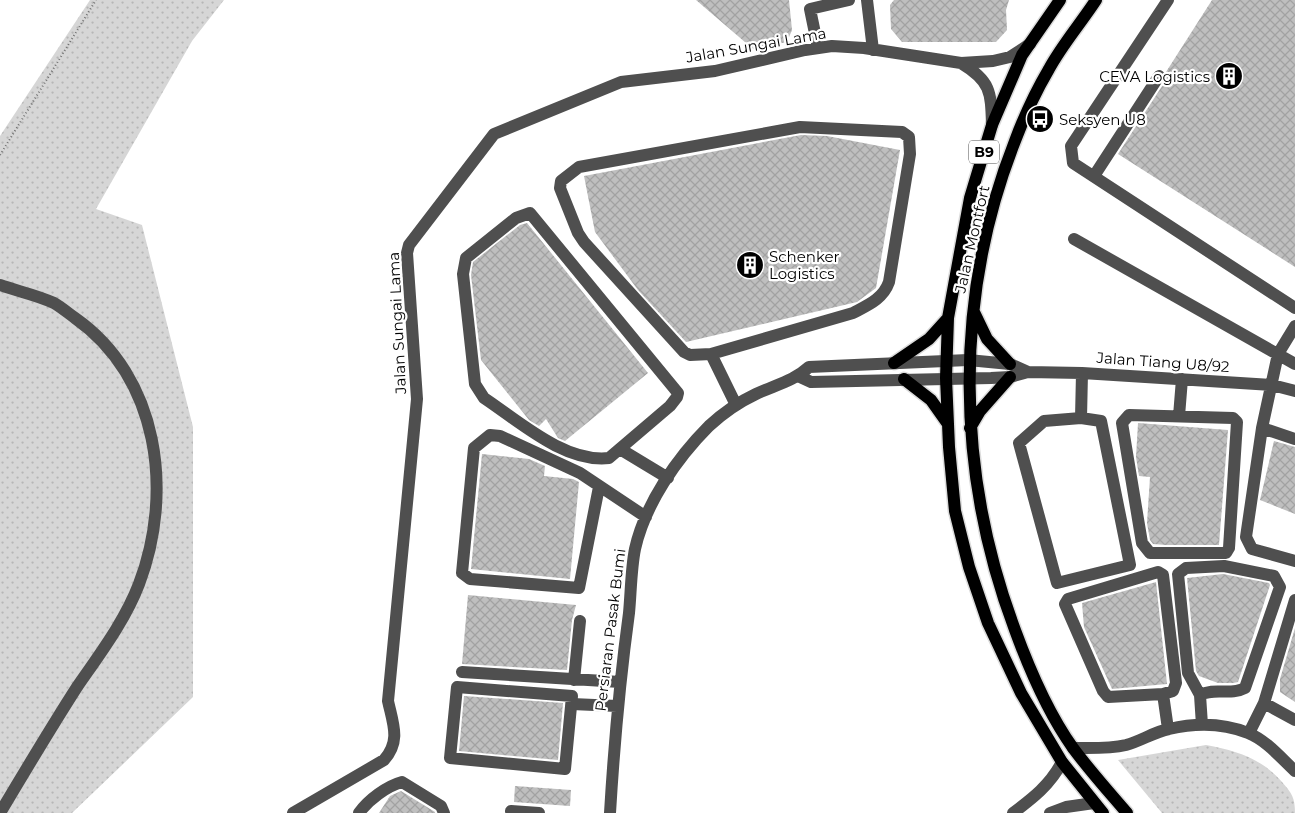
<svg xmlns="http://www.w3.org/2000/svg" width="1295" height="813" viewBox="0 0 1295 813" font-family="Montserrat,sans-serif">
<defs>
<pattern id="grass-dots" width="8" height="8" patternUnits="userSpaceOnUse" patternTransform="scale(1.25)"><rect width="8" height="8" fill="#d6d6d6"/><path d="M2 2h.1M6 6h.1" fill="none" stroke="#b6b6b6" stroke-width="1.8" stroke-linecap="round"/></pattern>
<pattern id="building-cross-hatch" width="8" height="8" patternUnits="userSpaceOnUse" patternTransform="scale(1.25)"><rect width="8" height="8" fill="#bfbfbf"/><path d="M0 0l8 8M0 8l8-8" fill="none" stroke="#a2a2a2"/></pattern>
</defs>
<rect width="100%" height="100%" fill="#fff"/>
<path fill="url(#grass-dots)" d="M90,0h134l-32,41 -96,168 46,16 51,202v270l-121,116h-72v-677z
M1206,745c31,6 55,13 76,37 10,11 13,16 13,31h-133l-44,-53z"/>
<path fill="url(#building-cross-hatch)" d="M696,0h93l3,30 -5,12 -34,7z
M894,0h115l-3,10 1,20 -11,12h-94l-11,-13 -1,-24z
M1212,0h83v267l-177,-113 48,-74v-8z
M801,135l26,1 73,14 -24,138 -19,14 -171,40 -48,-52 -43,-58 -11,-56z
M527,223l121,150 -83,68 -7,-3 -12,-19 -7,7 -10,-6 -48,-60 -10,-85 2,-13 47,-37z
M1138,423l90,7 -9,115h-53l-13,-1 -3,-4 -3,-17 3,-46 -11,-1 -3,-19z
M1274,441l21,6v67l-35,-14z
M482,454l47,5 16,7 -1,10 29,3 6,3 -9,97 -99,-10z
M1223,574l46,9 1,2 -32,97 -5,1h-15l-19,-7 -3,-5 -9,-93z
M1156,582l11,102 -55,5 -28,-62 -2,-24z
M468,595l108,10 -4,15 -5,50 -105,-6z
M1295,628v74l-15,-10v-13z
M464,696l99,7 -5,57 -99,-9z
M515,786l56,4 -1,16 -56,-4z
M401,791l34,21v1h-56l11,-17z"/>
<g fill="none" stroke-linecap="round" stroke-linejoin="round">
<g stroke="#dbdbdb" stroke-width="15">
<path id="major" d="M1060,0l-38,55 -30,70 -22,73 -22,120 -2,60 3,69 6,64 14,56 19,56 33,70 41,69 41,51
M1096,0c-15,23 -34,45 -47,69 -13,22 -25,48 -34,72 -62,157 -59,332 0,489 15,41 33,83 58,118 17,23 36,44 54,65
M974,312l13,27 23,25
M894,363l35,-24 19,-21
M904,379l27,21 17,24
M970,428l10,-17 30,-34"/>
</g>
<path stroke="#717171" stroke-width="2" stroke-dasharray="1 2.5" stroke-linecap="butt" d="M0,155l96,-155"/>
<path stroke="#4f4f4f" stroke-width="12" d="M867,0l6,50
M1168,0l-97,146 2,17 222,145
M818,48l-8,-39 39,-9
M961,63c30,18 30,29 31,62
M1094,176l65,-100
M530,213l148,180 -1,4 -7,9 -61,52c-44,5 -89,-36 -125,-60l-9,-14 -12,-110 3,-16 50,-40z
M1074,239l221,125
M0,285c17,6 37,10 54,18 7,4 14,10 21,15 84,59 99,174 64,266 -14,37 -40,71 -62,103 -27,42 -52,84 -77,126
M711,354l-21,1 -6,-3 -100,-110 -6,-9 -18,-45 1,-7 18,-14 221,-40 102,5 7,5 1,17 -21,128c-6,17 -21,23 -36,31l-142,41 25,51
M798,376l13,6 180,-4 19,-1 18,-5 54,1 190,12 23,6
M1129,415l104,3 4,4 -8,126 -3,5h-76l-8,-10 -20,-120z
M1179,416l3,-37
M1081,418l20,3 29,144 -73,18 -38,-140 25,-22 37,-3 1,-45
M1262,428l16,-74 17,-28
M1295,439l-33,-11 -16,109 6,12 43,12
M620,449l48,29
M599,487l-20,101 -109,-9 -8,-6 12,-125 16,-13 10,1 80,37 66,44
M1224,566l50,10 6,11 -35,101c-15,8 -30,-1 -45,7l-12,-22 -10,-99 8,-6z
M1295,600l-31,103 31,17
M462,672l158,10
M574,680l6,-59
M457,687l115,9 -7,73 -115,-11z
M1163,694l-55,3 -5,-6 -38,-87 3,-5 90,-27 5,3 13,108 -3,8 -10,3 5,35
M1200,695l2,30
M572,704l45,2
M1249,733l15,-30
M1073,748c18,0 36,1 53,-3 15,-4 28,-13 43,-16 26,-6 54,-6 79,4 18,7 33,25 47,38
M511,811l28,2
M293,813l91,-53c17,-19 9,-36 4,-59l29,-302 -10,-146 2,-8 85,-111 127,-52 94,-11 90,-21 27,-4 32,2 97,15 32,-2 17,-4 20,-13
M359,813c9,-13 28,-27 43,-31l39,24 3,7
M610,813c4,-67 10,-134 19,-200 2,-21 2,-44 6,-64 10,-45 42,-91 74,-123 13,-12 30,-24 47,-32 19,-9 38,-13 53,-27l159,-7 42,4 18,8
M1013,813c20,-15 37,-28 49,-51
M1050,813l16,-6 28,-4"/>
<use href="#major" stroke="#000" stroke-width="12"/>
</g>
<defs>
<g id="building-disc" transform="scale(1.4375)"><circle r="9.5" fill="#000" stroke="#fff"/><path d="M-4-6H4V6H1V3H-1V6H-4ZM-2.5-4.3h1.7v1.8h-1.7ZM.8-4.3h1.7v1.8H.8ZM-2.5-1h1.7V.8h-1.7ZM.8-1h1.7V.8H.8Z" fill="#fff"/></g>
<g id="bus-disc" transform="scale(1.4375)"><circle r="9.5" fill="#000" stroke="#fff"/><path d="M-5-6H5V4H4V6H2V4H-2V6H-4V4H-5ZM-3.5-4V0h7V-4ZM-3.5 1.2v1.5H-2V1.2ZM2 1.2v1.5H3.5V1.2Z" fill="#fff"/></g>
</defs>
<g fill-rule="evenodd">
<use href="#building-disc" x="1229" y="76"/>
<use href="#bus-disc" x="1040" y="119"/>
<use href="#building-disc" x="750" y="265"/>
</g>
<g text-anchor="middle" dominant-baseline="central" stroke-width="4.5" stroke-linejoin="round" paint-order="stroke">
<rect fill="#fff" stroke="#4c4c4c" stroke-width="1" x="969" y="140.5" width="30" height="23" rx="4"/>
<g font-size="14" font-weight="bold" fill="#000">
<text x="984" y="152">B9</text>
</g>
<g font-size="15" fill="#000" stroke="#fff">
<text transform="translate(756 45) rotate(-10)">Jalan Sungai Lama</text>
<text transform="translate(972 239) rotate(-77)">Jalan Montfort</text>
<text transform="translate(397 323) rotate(-93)">Jalan Sungai Lama</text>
<text transform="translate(1163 362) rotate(4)">Jalan Tiang U8/92</text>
<text transform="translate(610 630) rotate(-83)">Persiaran Pasak Bumi</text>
</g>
<g font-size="15" fill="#000" stroke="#fff" text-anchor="start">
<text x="1210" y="76" text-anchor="end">CEVA Logistics</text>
<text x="1059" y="119">Seksyen U8</text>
<text x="769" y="256">Schenker<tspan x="769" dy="17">Logistics</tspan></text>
</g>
</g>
</svg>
